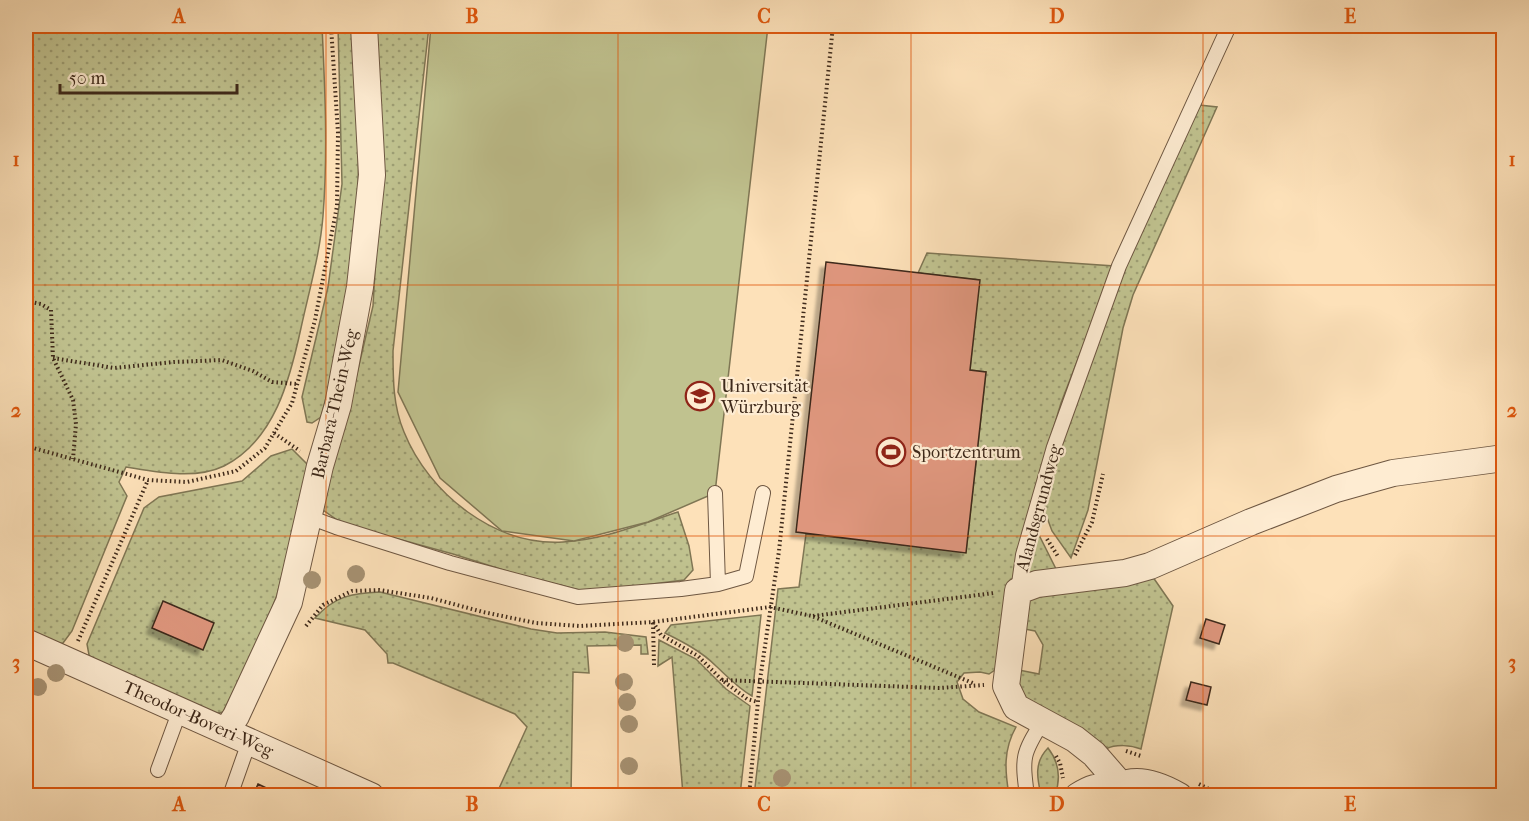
<svg xmlns="http://www.w3.org/2000/svg" width="1529" height="821" viewBox="0 0 1529 821" font-family="'IM FELL French Canon',serif">
<defs>
<pattern id="grass-dots" width="8" height="8" patternUnits="userSpaceOnUse" patternTransform="scale(1.5)"><rect width="8" height="8" fill="#c0c28f"/><path d="M2 2h.1M6 6h.1" fill="none" stroke="#9d9e74" stroke-width="1.8" stroke-linecap="round"/></pattern>
<filter id="shadow"><feDropShadow dx="-5.5" dy="5.5" stdDeviation="1.5" flood-color="#0004"/></filter>
</defs>
<rect width="100%" height="100%" fill="#fde1b9"/>
<filter id="stains"><feTurbulence type="fractalNoise" baseFrequency=".00333" numOctaves="4"/><feColorMatrix values="0 0 0 0 .2 0 0 0 0 .09 0 0 0 0 .02 0 0 0 .5 -.17"/></filter>
<radialGradient id="worn" r=".72"><stop offset=".6" stop-color="#630" stop-opacity="0"/><stop offset="1" stop-color="#630" stop-opacity=".3"/></radialGradient>
<path fill="url(#grass-dots)" stroke="#7f7654" stroke-width="1.5" d="M26,26h242l20,3 4,-3h30c3,63 6,126 1,190 -3,38 -14,75 -22,112 -11,51 -26,112 -77,138 -29,14 -67,6 -98,1l-7,15 8,14 -55,135 -9,12 -11,2 -26,-11z
M338,26h14l7,92 -1,80 -17,143 -20,76 -9,6 -5,-1 -5,-25 26,-110 14,-103z
M375,26h54l-36,325c0,28 0,55 11,81 25,62 91,114 159,110 40,-2 78,-18 115,-30l11,34 4,24 -9,10 -88,11 -17,-1 -66,-17 -60,-19 -110,-30 -20,-14v-9l24,-85 26,-110 8,-139z
M1199,105l18,2 -84,188 -10,33 -35,182 -17,48 -19,-27 -10,-27 12,-42 75,-204z
M927,253l187,13 -53,137 -33,111 -28,149 -5,7 -6,4 -9,-2 -16,1 -7,9 6,17 16,13 37,15c-13,23 -11,44 -7,68l-255,1 24,-207 21,-2 7,-53 160,18 20,-180 -16,-2 9,-90 -61,-7z
M292,449l17,17 -32,129 -15,39 -39,78 -10,2 -117,-50 -7,-9 -2,-11 57,-136 15,-11 83,-16 29,-25z
M1034,533h4l20,40 -34,6z
M1148,570l25,36 -32,143c-10,-4 -25,-5 -35,0l-86,-53 -5,-24 4,-2 20,4 4,-29 -8,-14 -16,-3 6,-29z
M380,592l151,37 26,4 48,-1 41,5 2,17h-7v-9l-54,1 2,27 -16,-1 -2,123h-75l31,-68 -12,-13 -122,-51h-5l-1,-9 -22,-24 -50,-12c20,-22 37,-25 65,-26z
M761,615l-9,81c-14,-8 -24,-19 -36,-30 -15,-15 -33,-24 -51,-33l6,-8z
M659,640l37,19 30,30 24,17 -10,89h-57l-11,-138 -14,9z
M1048,748c11,14 13,30 7,47h-14c-4,-17 -7,-33 7,-47z"/>
<path fill="#c0c28f" stroke="#7f7654" stroke-width="1.5" d="M431,26h337l-53,467 -67,29 -74,19 -72,-10 -62,-53 -42,-86z"/>
<path fill="#de967d" stroke="#3e291a" stroke-width="1.5" filter="url(#shadow)" d="M826,262l154,18 -10,90 16,2 -20,181 -170,-21z
M163,601l51,22 -11,27 -51,-22z
M1206,619l19,6 -6,19 -19,-6z
M1191,682l20,5 -4,18 -21,-5z
M258,784l25,12h-30z"/>
<g fill="none" stroke-linecap="round" stroke-linejoin="round">
<g stroke="#6e5742" stroke-width="16">
<path id="service" d="M309,517l27,10 114,36 128,34 103,-8 37,-5 -3,-91
M718,584l28,-8 17,-83
M1018,591l5,-36 31,-108 65,-181 110,-240
M158,770l22,-60
M230,796l19,-54
M1027,796c-5,-39 -5,-42 16,-75"/>
</g>
<g stroke="#6e5742" stroke-width="28">
<path id="minor" d="M26,642l345,154
M226,731l10,-15 53,-114 31,-136 18,-61 22,-118 12,-112 -8,-149
M1121,785l-27,-31 -19,-15 -59,-32 -10,-21 12,-95 19,-7 88,-11 25,-7 101,-44 85,-33 57,-16 111,-15
M1078,796c17,-11 23,-9 41,-11 8,0 2,-1 9,-2 17,-4 37,5 51,13"/>
</g>
<path stroke="#3e291a" stroke-width="4" stroke-dasharray="1.5 3" stroke-linecap="butt" d="M26,301l15,3 10,6 2,48 20,42 3,24 -3,35
M53,358l61,10 60,-6 48,-2 31,11 19,11 25,2
M274,433l26,18
M26,446l122,34 39,2 49,-11 29,-23 27,-45 23,-83 22,-114 1,-73 -7,-107
M1047,539l12,19
M1075,555l17,-33 11,-48
M813,616l181,-23
M653,622l8,13 37,21 24,24 25,19 11,3
M653,623l1,42
M306,626l17,-21 29,-14 27,-1 52,8 52,14 53,11 44,3 73,-4 117,-15 42,9 163,68
M78,641l70,-161
M722,680l217,8 45,-3
M1126,751l15,5
M1056,756l4,7 3,15
M1199,784l24,12
M749,796l11,-116 19,-129 54,-525"/>
<use href="#service" stroke="#feecd2" stroke-width="14"/>
<use href="#minor" stroke="#feecd2" stroke-width="26"/>
</g>
<g fill="#a69172">
<circle cx="356" cy="574" r="9"/>
<circle cx="312" cy="580" r="9"/>
<circle cx="625" cy="643" r="9"/>
<circle cx="56" cy="673" r="9"/>
<circle cx="624" cy="682" r="9"/>
<circle cx="38" cy="687" r="9"/>
<circle cx="627" cy="702" r="9"/>
<circle cx="629" cy="724" r="9"/>
<circle cx="629" cy="766" r="9"/>
<circle cx="782" cy="778" r="9"/>
</g>
<path fill="none" stroke="#e0570d" stroke-width="1.5" stroke-opacity="0.55" d="M326,26v770M618,26v770M911,26v770M1203,26v770M26,285h1478M26,536h1478"/>
<defs>
<g id="university-ring" transform="scale(1.5)"><circle r="9.5" fill="#feecd2" stroke="#8f2418" stroke-width="1.5"/><path d="M0-5L7-2L0 1L-7-2ZM-4 1L0 2.5L4 1V4Q0 6-4 4Z" fill="#8f2418"/></g>
<g id="stadium-ring" transform="scale(1.5)"><circle r="9.5" fill="#feecd2" stroke="#8f2418" stroke-width="1.5"/><path d="M0-5a6.5 5 0 1 0 0 10a6.5 5 0 1 0 0-10ZM-3.5-1.8h7v3.6h-7Z" fill="#8f2418"/></g>
</defs>
<g fill-rule="evenodd">
<use href="#university-ring" x="700" y="396"/>
<use href="#stadium-ring" x="891" y="452"/>
</g>
<g text-anchor="middle" dominant-baseline="central" stroke-width="4.5" stroke-linejoin="round" paint-order="stroke">
<g font-size="18" fill="#3e291a" stroke="#feecd2" text-anchor="start">
<text x="721" y="386">Universität<tspan x="721" dy="21">Würzburg</tspan></text>
<text x="912" y="452">Sportzentrum</text>
</g>
<g font-size="18" fill="#3e291a" stroke="#feecd2">
<text transform="translate(335 404) rotate(-77)">Barbara-Thein-Weg</text>
<text transform="translate(1039 508) rotate(-75)">Alandsgrundweg</text>
<text transform="translate(198 719) rotate(24)">Theodor-Boveri-Weg</text>
</g>
</g>
<rect width="1529" height="821" fill="none" stroke="#fde1b9" stroke-width="66"/>
<path d="M60 84v9h177v-9" fill="none" stroke="#3e291a" stroke-width="3"/>
<text x="69" y="84" font-size="18" fill="#3e291a" stroke="#feecd2" stroke-width="4.5" paint-order="stroke">50 m</text>
<rect x="33" y="33" width="1463" height="755" fill="none" stroke="#e0570d" stroke-width="2"/>
<g font-size="20" text-anchor="middle" font-weight="bold" fill="#e0570d">
<text x="179" y="23">A</text>
<text x="472" y="23">B</text>
<text x="764" y="23">C</text>
<text x="1057" y="23">D</text>
<text x="1350" y="23">E</text>
<text x="16" y="166">1</text>
<text x="1512" y="166">1</text>
<text x="16" y="417">2</text>
<text x="1512" y="417">2</text>
<text x="16" y="669">3</text>
<text x="1512" y="669">3</text>
<text x="179" y="811">A</text>
<text x="472" y="811">B</text>
<text x="764" y="811">C</text>
<text x="1057" y="811">D</text>
<text x="1350" y="811">E</text>
</g>
<rect width="100%" height="100%" filter="url(#stains)"/>
<rect width="100%" height="100%" fill="url(#worn)"/>
</svg>
